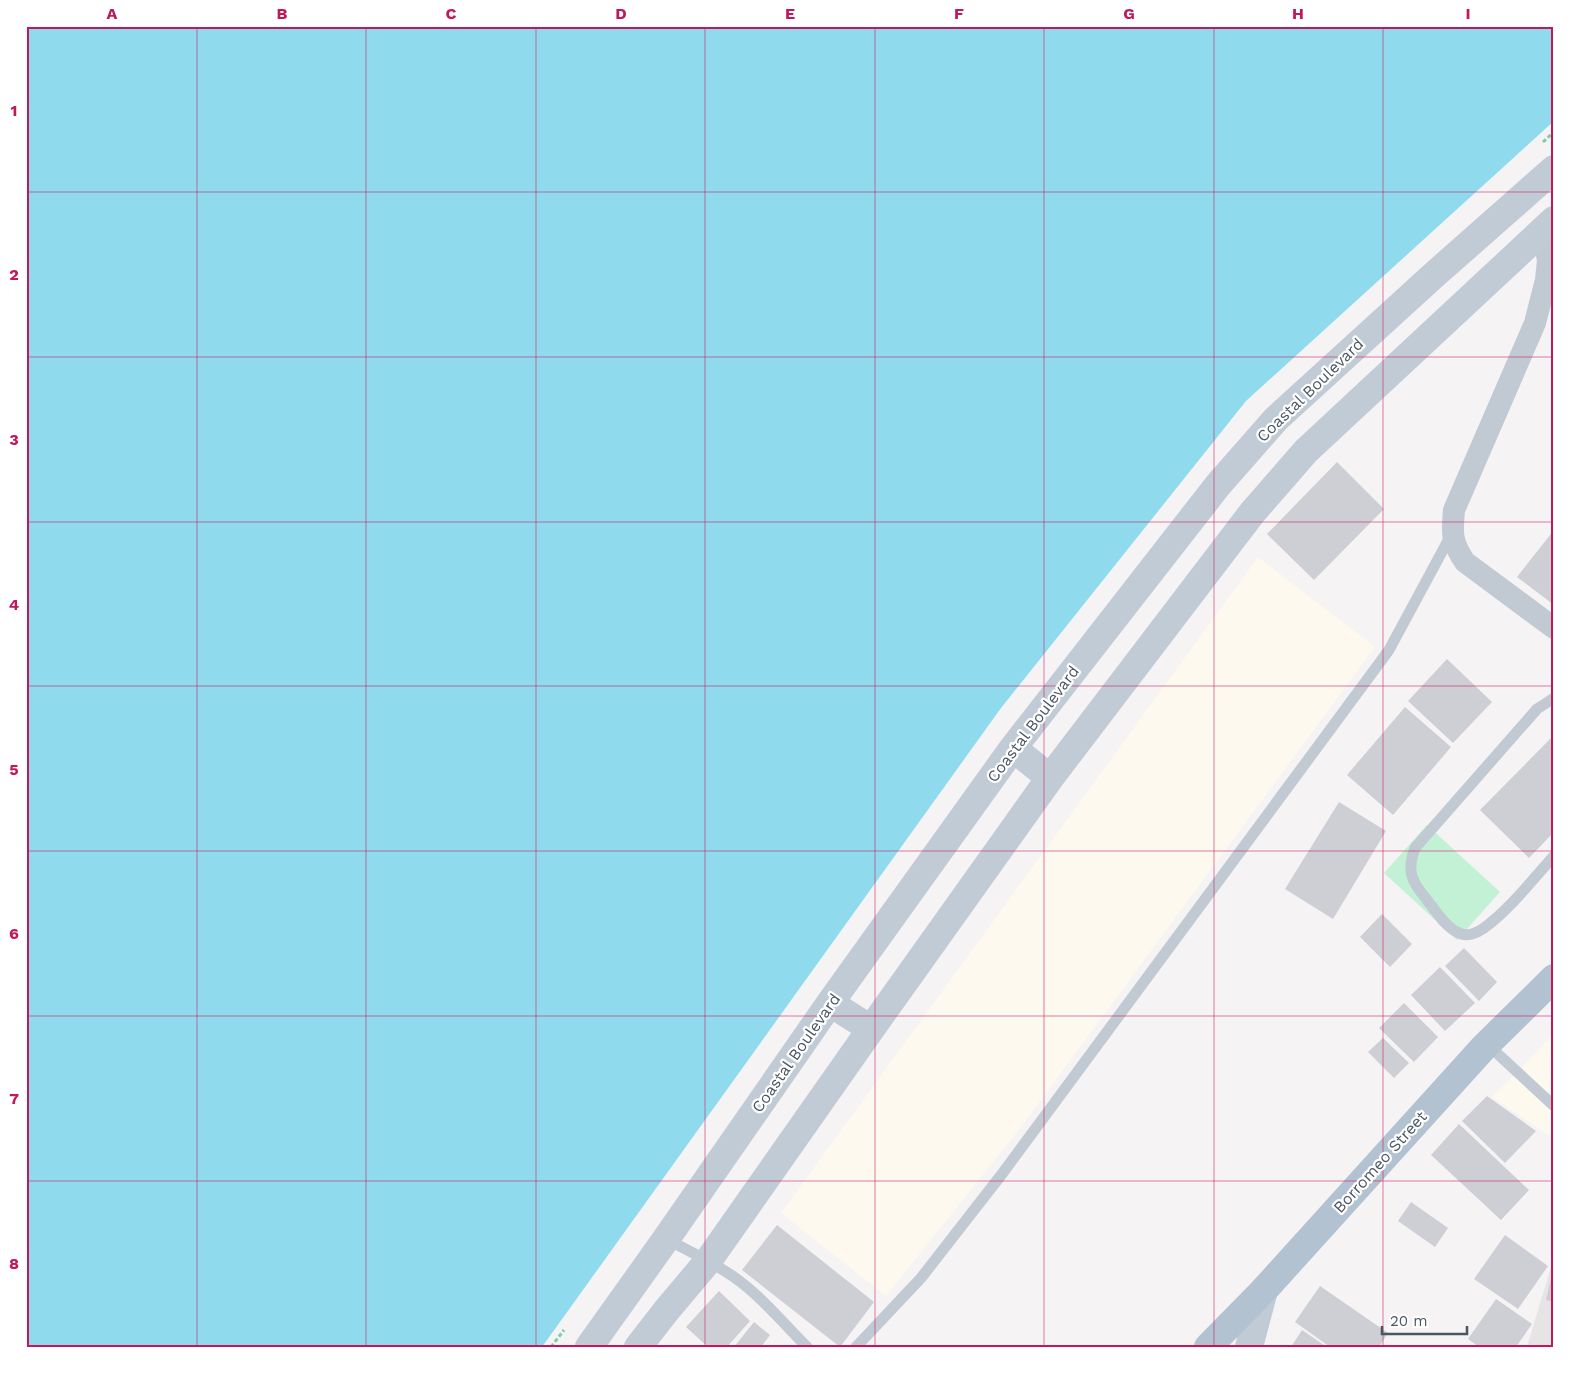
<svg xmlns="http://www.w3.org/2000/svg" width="1580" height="1373" viewBox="0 0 1580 1373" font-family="'Work Sans',sans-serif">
<rect width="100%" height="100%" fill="#f5f3f3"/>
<path fill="#fdf9ef" d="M1258,557l117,90 -354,480 -135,169 -105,-83z
M1554,1034v105l-62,-42z"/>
<path fill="#e6e4e5" d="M1554,1257v90h-27z"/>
<path fill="#c3f1d5" d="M1427,825l73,67 -43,48 -73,-67z"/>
<path fill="#90daee" d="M26,26h1528v95l-308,280 -245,307 -459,639h-516z"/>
<path fill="#cdcfd5" d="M1337,462l47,47 -70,71 -47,-46z
M1554,530v75l-37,-28z
M1447,659l45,43 -39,41 -45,-42z
M1405,707l46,40 -58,68 -46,-40z
M1554,735v97l-25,26 -49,-48z
M1339,802l47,29 -53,88 -48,-30z
M1382,914l30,30 -22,23 -30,-30z
M1464,948l33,34 -18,19 -34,-35z
M1440,967l35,36 -30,28 -34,-36z
M1404,1003l34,34 -24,25 -35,-34z
M1383,1038l26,25 -15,15 -26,-26z
M1487,1096l49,35 -31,32 -43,-42z
M1459,1124l70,66 -28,30 -70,-65z
M1411,1202l37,26 -13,19 -37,-26z
M777,1225l97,77 -34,45 -98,-77z
M1505,1235l43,31 -30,43 -44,-30z
M1553,1269h1v33l-8,-2z
M1320,1286l68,47 -9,14h-49l-35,-25z
M719,1291l31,30 -23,26h-19l-22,-20z
M1496,1299l36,25 -16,23h-37l-11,-8z
M754,1322l16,13 -9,12h-27z
M1302,1330l25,17h-36z"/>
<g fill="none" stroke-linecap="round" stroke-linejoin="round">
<path stroke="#7ad0a6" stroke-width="3" stroke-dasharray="4 2.5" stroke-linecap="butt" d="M1543,142l11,-10
M551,1347l13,-17"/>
<path stroke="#c1cad2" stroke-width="11" d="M1554,698l-17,11 -122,139c-9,24 -3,34 12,52 9,11 19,28 32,33 8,4 18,0 25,-5 25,-18 49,-49 70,-72
M1487,1044l67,62
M666,1239c23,12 46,23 68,38 27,19 49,46 73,70
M856,1347l65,-69 81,-104 387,-524 62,-115"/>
<path stroke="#c1cad2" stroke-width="22" d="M1542,230l6,30 -2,20 -11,43 -81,187c-2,23 -3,32 11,52l89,66"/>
<path stroke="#c1cbd6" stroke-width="28" d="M1013,748l37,30
M830,1003l41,26
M589,1347l77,-108 164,-236 183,-255 205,-263 58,-66 158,-144 120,-106
M638,1347l28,-36 42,-50 163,-232 179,-251 202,-265 54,-62 248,-231
M1249,1347l15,-57"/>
<path stroke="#b3c2d1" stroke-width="28" d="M1208,1347l56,-57 220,-243 70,-69"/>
</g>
<path fill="none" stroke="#c2185b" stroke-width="1" stroke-opacity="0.55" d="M197,26v1321M366,26v1321M536,26v1321M705,26v1321M875,26v1321M1044,26v1321M1214,26v1321M1383,26v1321M26,192h1528M26,357h1528M26,522h1528M26,686h1528M26,851h1528M26,1016h1528M26,1181h1528"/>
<g text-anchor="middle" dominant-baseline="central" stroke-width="4.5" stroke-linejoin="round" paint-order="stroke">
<g font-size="16" fill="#4a5661" stroke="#fff">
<text transform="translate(1310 390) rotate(-44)">Coastal Boulevard</text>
<text transform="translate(1033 724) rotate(-53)">Coastal Boulevard</text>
<text transform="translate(796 1053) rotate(-55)">Coastal Boulevard</text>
<text transform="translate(1380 1162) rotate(-48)">Borromeo Street</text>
</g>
</g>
<rect width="1580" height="1373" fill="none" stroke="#ffffff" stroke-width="55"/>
<path d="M1382 1326v8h85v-8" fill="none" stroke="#4a5661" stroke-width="2.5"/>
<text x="1390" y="1326" font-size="15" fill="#4a5661" stroke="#ffffff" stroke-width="4" paint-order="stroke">20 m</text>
<rect x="28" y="28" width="1524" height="1318" fill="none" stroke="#c2185b" stroke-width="2"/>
<g font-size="16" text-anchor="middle" font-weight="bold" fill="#c2185b">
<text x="112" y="19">A</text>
<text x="282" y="19">B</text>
<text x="451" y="19">C</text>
<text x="621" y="19">D</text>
<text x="790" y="19">E</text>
<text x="959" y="19">F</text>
<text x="1129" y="19">G</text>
<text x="1298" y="19">H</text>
<text x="1468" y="19">I</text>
<text x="14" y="116">1</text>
<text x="14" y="280">2</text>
<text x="14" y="445">3</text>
<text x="14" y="610">4</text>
<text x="14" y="775">5</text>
<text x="14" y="939">6</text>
<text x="14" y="1104">7</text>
<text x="14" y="1269">8</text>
</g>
</svg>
